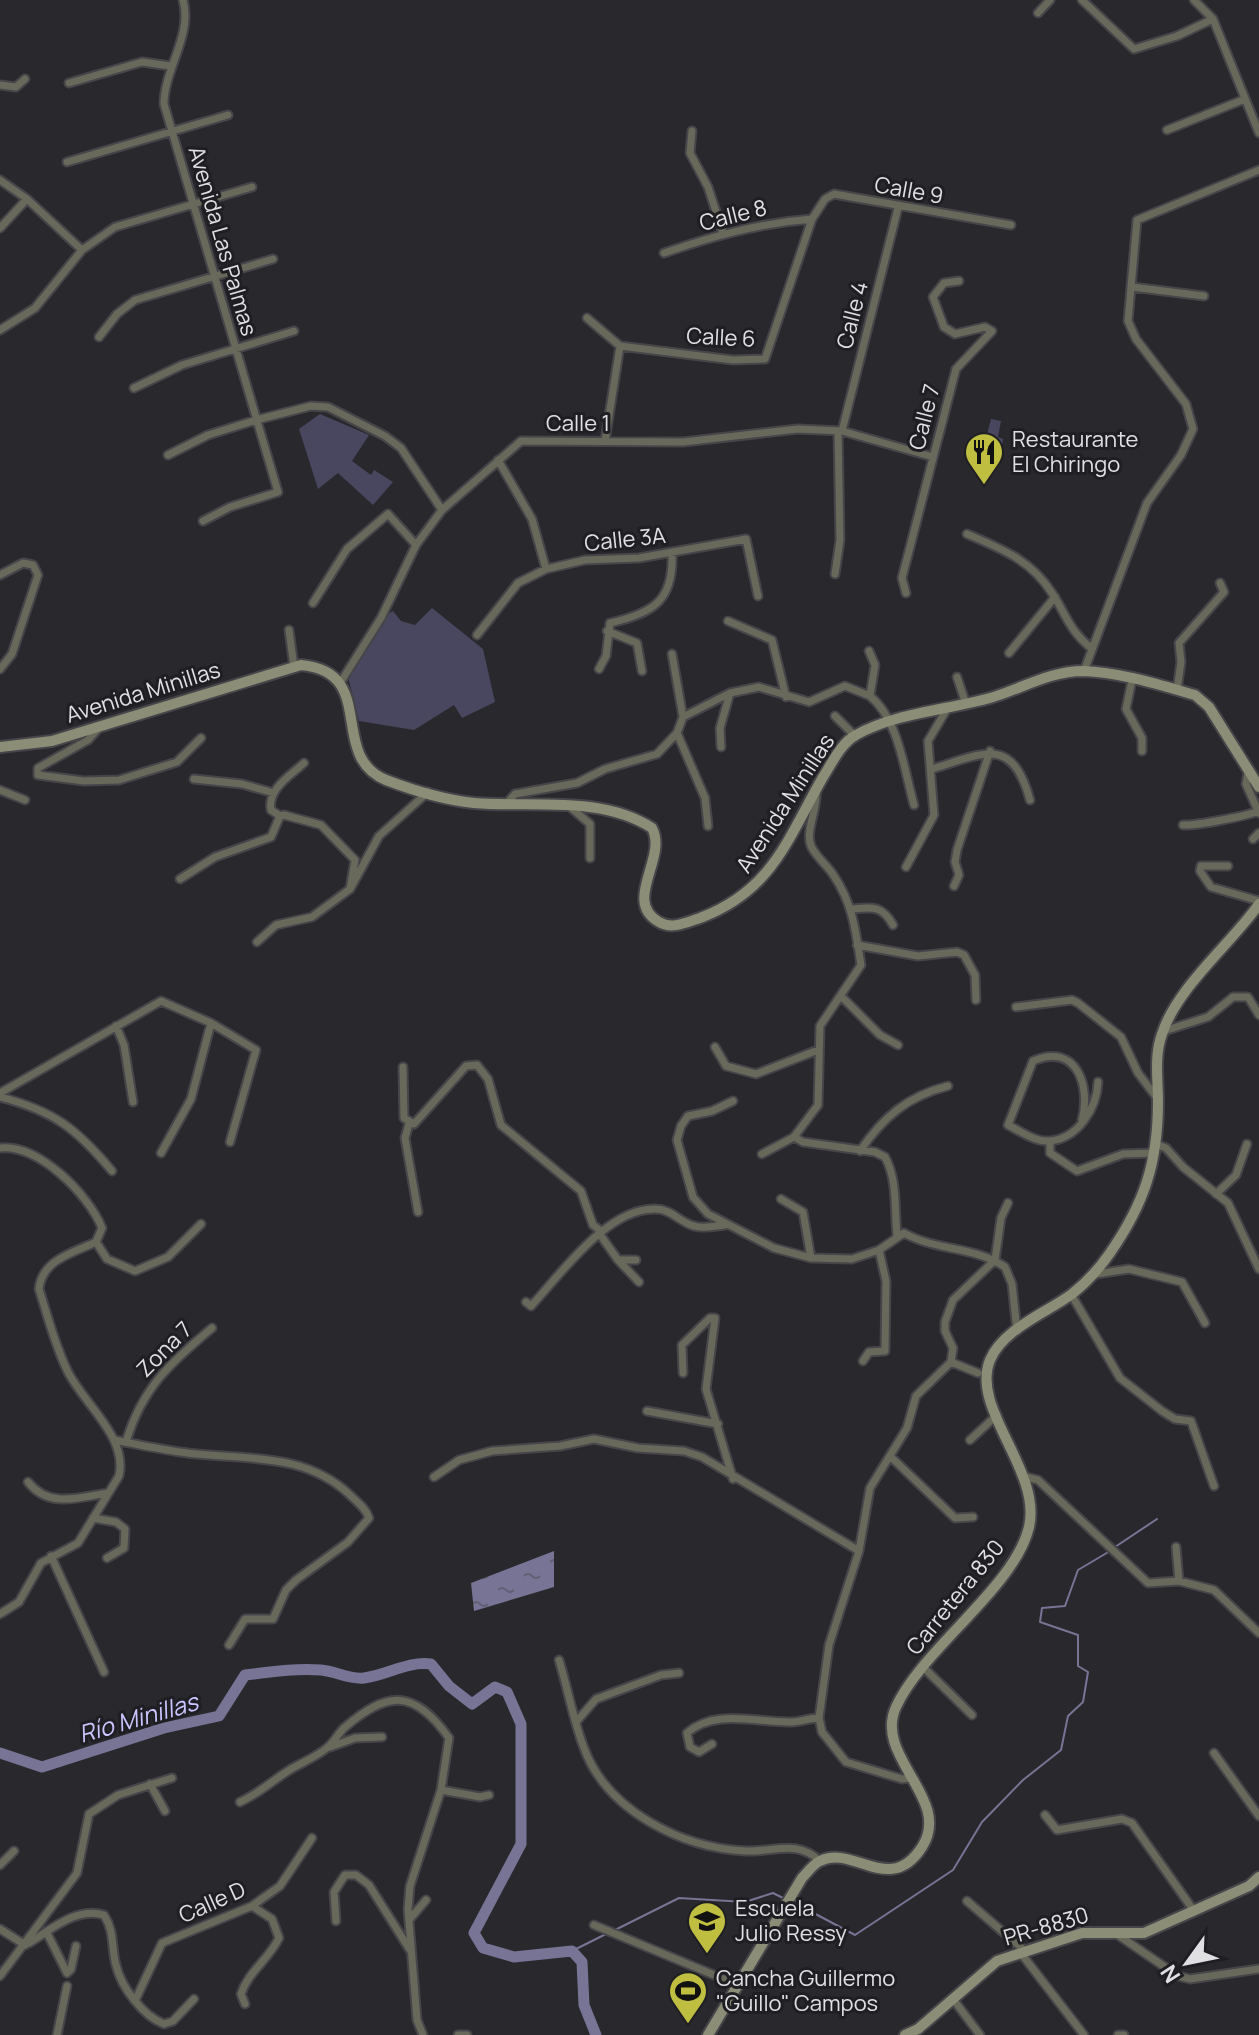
<svg xmlns="http://www.w3.org/2000/svg" width="1259" height="2035" viewBox="0 0 1259 2035" font-family="Manrope,sans-serif">
<defs>
<pattern id="water-ripples" width="26" height="14" patternUnits="userSpaceOnUse" patternTransform="scale(2)"><rect width="26" height="14" fill="#777495"/><path d="M2 4q2-2 4 0t4 0M15 11q2-2 4 0t4 0" fill="none" stroke="#626075"/></pattern>
</defs>
<rect width="100%" height="100%" fill="#28282d"/>
<path fill="#49475f" d="M320,414l49,21 -17,26 19,14 3,-5 19,12 -20,23 -35,-32 -20,16 -19,-60z
M991,419l10,2 -3,16 5,2 -3,18 -18,-3z
M432,608l51,41 12,53 -33,16 -8,-13 -40,25 -55,-9 -11,-44 37,-61 8,-5 8,10 14,4z"/>
<path fill="url(#water-ripples)" d="M554,1551v36l-80,24 -3,-28z"/>
<g fill="none" stroke-linecap="round" stroke-linejoin="round">
<path stroke="#777495" stroke-width="2" d="M1115,1547l42,-28
M793,1902l62,33 98,-65 29,-48 41,-42 38,-30 7,-34 15,-14 5,-30 -10,-6v-31l-38,-13 2,-14 23,-2 13,-36 32,-19
M615,1930l64,-32 66,4 28,-9 10,5
M572,1951l34,-17"/>
<path stroke="#777495" stroke-width="11" d="M0,1753l42,14 122,-39 55,-12 26,-41c25,-3 50,-7 76,-5 14,1 29,10 43,8 24,-3 43,-17 67,-14l18,22 23,18 23,-17 12,5 14,32v120l-47,89 9,15 31,9 58,-6 10,11 2,43 12,30"/>
<g stroke="#45454a" stroke-width="11">
<path id="street" d="M183,0c10,35 -19,69 -19,104l114,388 -48,15 -27,14
M1082,0l52,49 43,-13 36,-17
M1194,0l19,19 46,114
M1038,13l12,-13
M69,83l73,-21 29,4
M0,85l16,2 9,-8
M1167,130l78,-31
M692,131l-2,22 18,34 15,46
M67,162l161,-47
M0,180l27,19 55,51
M0,228l27,-29
M664,253c49,-17 96,-30 148,-34
M1132,287l72,9
M587,318l33,28 113,14 32,-1 47,-140 13,-20 9,-5 177,31
M0,330l35,-22 47,-58 33,-23 137,-40
M99,337l18,-23 18,-14 138,-41
M134,388l48,-23 112,-34
M842,431l56,-223
M605,441l15,-95
M168,455l40,-20 48,-15 55,-14 17,1 57,29 16,12 41,62
M498,460l34,59 14,50
M967,534c35,15 64,26 85,59 15,23 17,37 39,55
M835,574l5,-34 -2,-109
M0,575l23,-12 10,2 5,10 -26,79 -12,15
M906,593l-4,-15 54,-209 36,-38 -7,-4 -30,7 -11,-7 -11,-30 11,-14 15,-2
M313,603l34,-54 41,-35 28,31
M728,621l44,19 14,57
M289,630l5,37
M607,631l30,12 5,28
M477,635l41,-52 28,-14 39,-9 54,-2 107,-19 12,57
M869,651l6,14 -5,31c29,24 34,74 44,109
M1009,653l46,-56
M672,654l11,63 -6,16 28,65 3,28
M599,669l7,-13 4,-33c44,-10 64,-23 62,-70
M1084,671l63,-168 34,-48 12,-26 -7,-25 -50,-65 -8,-18 9,-101 122,-50
M957,677l9,27
M342,680l39,-62 35,-73 26,-35 79,-69 162,1 115,-13 44,2 91,26
M1132,680l-6,29 16,29v13
M1177,690l4,-28 -2,-19 45,-51 -4,-9
M835,716l19,19
M683,717l47,-24 29,-6 50,15 36,-16 25,10
M99,728l-11,12 -50,28v7l46,6 35,-1 58,-18 24,-24
M721,747l-1,-19 10,-35
M932,769c52,-16 80,-34 98,31
M1248,773l-2,11 13,29
M194,779l48,5 32,9
M0,790l25,10
M508,802l7,-8 62,-11 28,-14 52,-15 20,-21
M569,806l21,18v34
M280,816l-9,-6c-4,-21 20,-35 33,-47
M1183,825c11,1 65,-9 75,-14
M1253,839l6,-6
M1228,866h-27l-1,5 11,16 48,14
M906,867l28,-52 -6,-74 19,-32
M180,879l35,-22 56,-20 9,-21 4,-1 37,10 34,35 -5,29
M954,886l5,-11 -4,-13 2,-12 33,-99
M852,909c20,-2 30,-4 41,16
M257,942l19,-17 36,-8 38,-28 29,-53 49,-44
M857,945l61,11 39,-4 7,3 11,20 1,25
M841,996l39,39 18,10
M1016,1007l56,-7 6,3 43,34 17,36 19,25
M116,1026l8,19 9,57
M1164,1031l44,-14 25,-20h15l11,18
M715,1047l11,19 30,8 62,-24
M403,1067l1,51 10,6 52,-58 11,-1 11,14 13,46 80,66 12,34 8,6
M0,1093l161,-92 50,22 45,27 -26,92
M0,1097c54,14 77,32 112,74
M733,1101l-21,10 -24,5 -7,10 -4,14 16,57 15,17 66,34 37,10 41,1 27,-9 25,-17c32,18 70,13 101,34l7,17 5,47
M1082,1120c9,-33 -5,-78 -49,-59l-25,64c12,6 27,17 41,16 29,-2 48,-33 49,-59
M409,1124l-4,14 13,74
M794,1137l9,5 72,10 10,5c13,24 9,51 12,78
M1050,1141v12l27,18 46,-17 32,-1
M1158,1145l8,3 17,19 45,36 31,66
M0,1148c38,-5 89,47 102,80l-6,14c-24,11 -54,18 -57,47 9,28 16,57 29,83 16,32 60,65 51,104l-41,67 -37,20 -22,39 -19,12
M860,1151c23,-34 48,-55 88,-65
M161,1153l30,-54 20,-76
M762,1154l32,-17 24,-32 2,-79 41,-61c-5,-32 -8,-61 -27,-89 -6,-10 -18,-19 -23,-30 -6,-15 7,-38 5,-55
M1216,1194l20,-19 11,-31
M781,1199l22,13 8,46
M599,1233l19,27h18
M96,1242l11,17 28,12 33,-14 33,-33
M618,1260l21,22
M1096,1274l33,-5 53,13 23,41
M1071,1294l49,84 42,33 13,8 16,2 23,65
M526,1302l5,4c30,-32 76,-98 124,-97 17,0 24,13 39,17 9,3 22,0 31,-1
M863,1361l6,-9 16,-1 1,-70 -7,-31
M951,1362l27,11
M683,1373l-1,-28 28,-27h5l-9,71 27,90
M647,1411l71,13
M114,1440c22,4 44,9 66,12 61,9 122,-2 170,43 7,7 16,13 19,23l-21,24 -52,38 -10,10 -13,29h-28l-16,26
M970,1440l27,-25
M126,1442c16,-54 44,-79 86,-114
M892,1458l63,60 18,-1
M434,1477l25,-17 33,-9 68,-5 34,-7 44,9 46,3 18,6 157,94
M1026,1477l12,3 110,103 31,-2 35,9 45,43
M28,1482c21,27 52,15 80,11
M93,1518l23,4 9,7 -1,19 -17,10
M1176,1547l3,34
M51,1556l53,116
M559,1660c9,29 14,60 25,88 23,63 98,100 162,103 29,1 50,-12 74,10
M923,1667l49,48
M576,1722l20,-23 65,-24 18,-2
M712,1744l-13,8 -9,-5 -3,-14c27,-24 68,-11 101,-11 10,1 20,-4 31,-4
M330,1747l25,-9 27,-1
M1214,1753l45,63
M911,1778l-9,1 -56,-17 -24,-30 -3,-14 10,-73 30,-94 11,-63 37,-60 9,-32 35,-34 2,-14 -8,-17v-9l8,-22 42,-40 6,-42 7,-15
M150,1784l15,27
M441,1790l39,7 9,-2
M240,1802c20,-9 33,-22 51,-33 12,-7 27,-13 37,-22 6,-5 10,-13 16,-19 44,-38 70,-39 105,10l-8,52 -31,96 -2,23 9,111 6,15
M1045,1815l12,15 65,-11 10,4 62,88
M0,1865l14,-14
M967,1901l58,50
M409,1920l17,-20
M336,1921l-2,-29 11,-17h11l13,10 41,65
M594,1925l144,60
M0,1929l25,16
M47,1933l20,40 4,-4 5,-23
M1118,1935l60,41 12,3 69,-10
M29,1943c23,-14 47,-36 75,-28 11,17 7,32 12,50 5,22 27,51 48,59l9,-3 21,-22
M1020,1952l64,83
M0,1976l77,-103 12,-59 29,-19 54,-17
M953,1999l27,36
M135,2001l27,-58 90,-37 28,-20 32,-48
M245,2004l-4,-10c7,-22 28,-35 38,-56l-7,-19 -20,-13
M57,2035l10,-49
M458,2035h9
M1118,2035h6"/>
</g>
<g stroke="#45454a" stroke-width="14">
<path id="secondary" d="M0,747l52,-6 249,-76c78,7 26,91 85,115 26,10 60,20 88,23 58,5 127,-8 178,25 16,30 -30,73 7,94 13,8 28,0 41,-4 72,-27 87,-78 123,-141 9,-14 18,-34 33,-42 39,-22 91,-25 134,-37 31,-9 60,-27 93,-27 36,1 77,14 112,24l14,12 50,80
M708,2035l94,-157c5,-5 11,-14 18,-17 33,-17 70,36 102,-14 31,-48 -49,-90 -26,-140 27,-59 119,-120 133,-180 13,-57 -59,-118 -39,-167 13,-31 56,-47 82,-66 15,-12 27,-25 38,-41 34,-49 48,-90 48,-151 0,-23 -4,-46 4,-68 15,-47 69,-90 97,-130
M905,2035l13,-6 79,-68 85,-28h62l105,-47 10,-9"/>
</g>
<use href="#street" stroke="#68695a" stroke-width="7"/>
<use href="#secondary" stroke="#8c8d76" stroke-width="10"/>
</g>
<defs>
<g id="restaurant-pin" transform="scale(2)"><path d="M0 17L-7.5 6A9.5 9.5 0 1 1 7.5 6Z" fill="#bfbe41" stroke="#1f1e23"/><path d="M-5-6h1v4h1v-4h1v4h1v-4h1v5L-1.5 .5V6h-2V.5L-5-1ZM5-6V6H3V1.5H1.5Q1.5-4 5-6Z" fill="#111"/></g>
<g id="school-pin" transform="scale(2)"><path d="M0 17L-7.5 6A9.5 9.5 0 1 1 7.5 6Z" fill="#bfbe41" stroke="#1f1e23"/><path d="M0-5L7-2L0 1L-7-2ZM-4 1L0 2.5L4 1V4Q0 6-4 4Z" fill="#111"/></g>
<g id="stadium-pin" transform="scale(2)"><path d="M0 17L-7.5 6A9.5 9.5 0 1 1 7.5 6Z" fill="#bfbe41" stroke="#1f1e23"/><path d="M0-5a6.5 5 0 1 0 0 10a6.5 5 0 1 0 0-10ZM-3.5-1.8h7v3.6h-7Z" fill="#111"/></g>
</defs>
<g fill-rule="evenodd">
<use href="#restaurant-pin" x="984" y="452"/>
<use href="#school-pin" x="707" y="1921"/>
<use href="#stadium-pin" x="688" y="1991"/>
</g>
<g text-anchor="middle" dominant-baseline="central" stroke-width="6" stroke-linejoin="round" paint-order="stroke">
<g font-size="22" fill="#e0e0e3" stroke="#1f1e23">
<text transform="translate(909 190) rotate(10)">Calle 9</text>
<text transform="translate(733 215) rotate(-14)">Calle 8</text>
<text transform="translate(223 241) rotate(74)">Avenida Las Palmas</text>
<text transform="translate(852 315) rotate(-76)">Calle 4</text>
<text transform="translate(721 337) rotate(3)">Calle 6</text>
<text transform="translate(924 417) rotate(-76)">Calle 7</text>
<text x="578" y="423">Calle 1</text>
<text transform="translate(625 539) rotate(-6)">Calle 3A</text>
<text transform="translate(143 692) rotate(-17)">Avenida Minillas</text>
<text transform="translate(785 803) rotate(-57)">Avenida Minillas</text>
<text transform="translate(164 1349) rotate(-45)">Zona 7</text>
<text transform="translate(955 1597) rotate(-51)">Carretera 830</text>
<text transform="translate(212 1902) rotate(-24)">Calle D</text>
<text transform="translate(1046 1926) rotate(-16)">PR-8830</text>
</g>
<g font-size="22" fill="#e0e0e3" stroke="#1f1e23" text-anchor="start">
<text x="1012" y="439">Restaurante<tspan x="1012" dy="25">El Chiringo</tspan></text>
<text x="735" y="1908">Escuela<tspan x="735" dy="25">Julio Ressy</tspan></text>
<text x="716" y="1978">Cancha Guillermo<tspan x="716" dy="25">"Guillo" Campos</tspan></text>
</g>
<g font-size="24" font-style="italic" fill="#cac5ff" stroke="#1f1e23">
<text transform="translate(138 1717) rotate(-16)">Río Minillas</text>
</g>
</g>
<g transform="translate(1187 1963) rotate(237)" stroke="#1f1e23" stroke-width="6" paint-order="stroke">
<path d="M0-6L14 30L0 20L-14 30Z" fill="#e0e0e3"/>
<text y="-12" font-size="22" font-weight="bold" text-anchor="middle" fill="#e0e0e3">N</text>
</g>
</svg>
